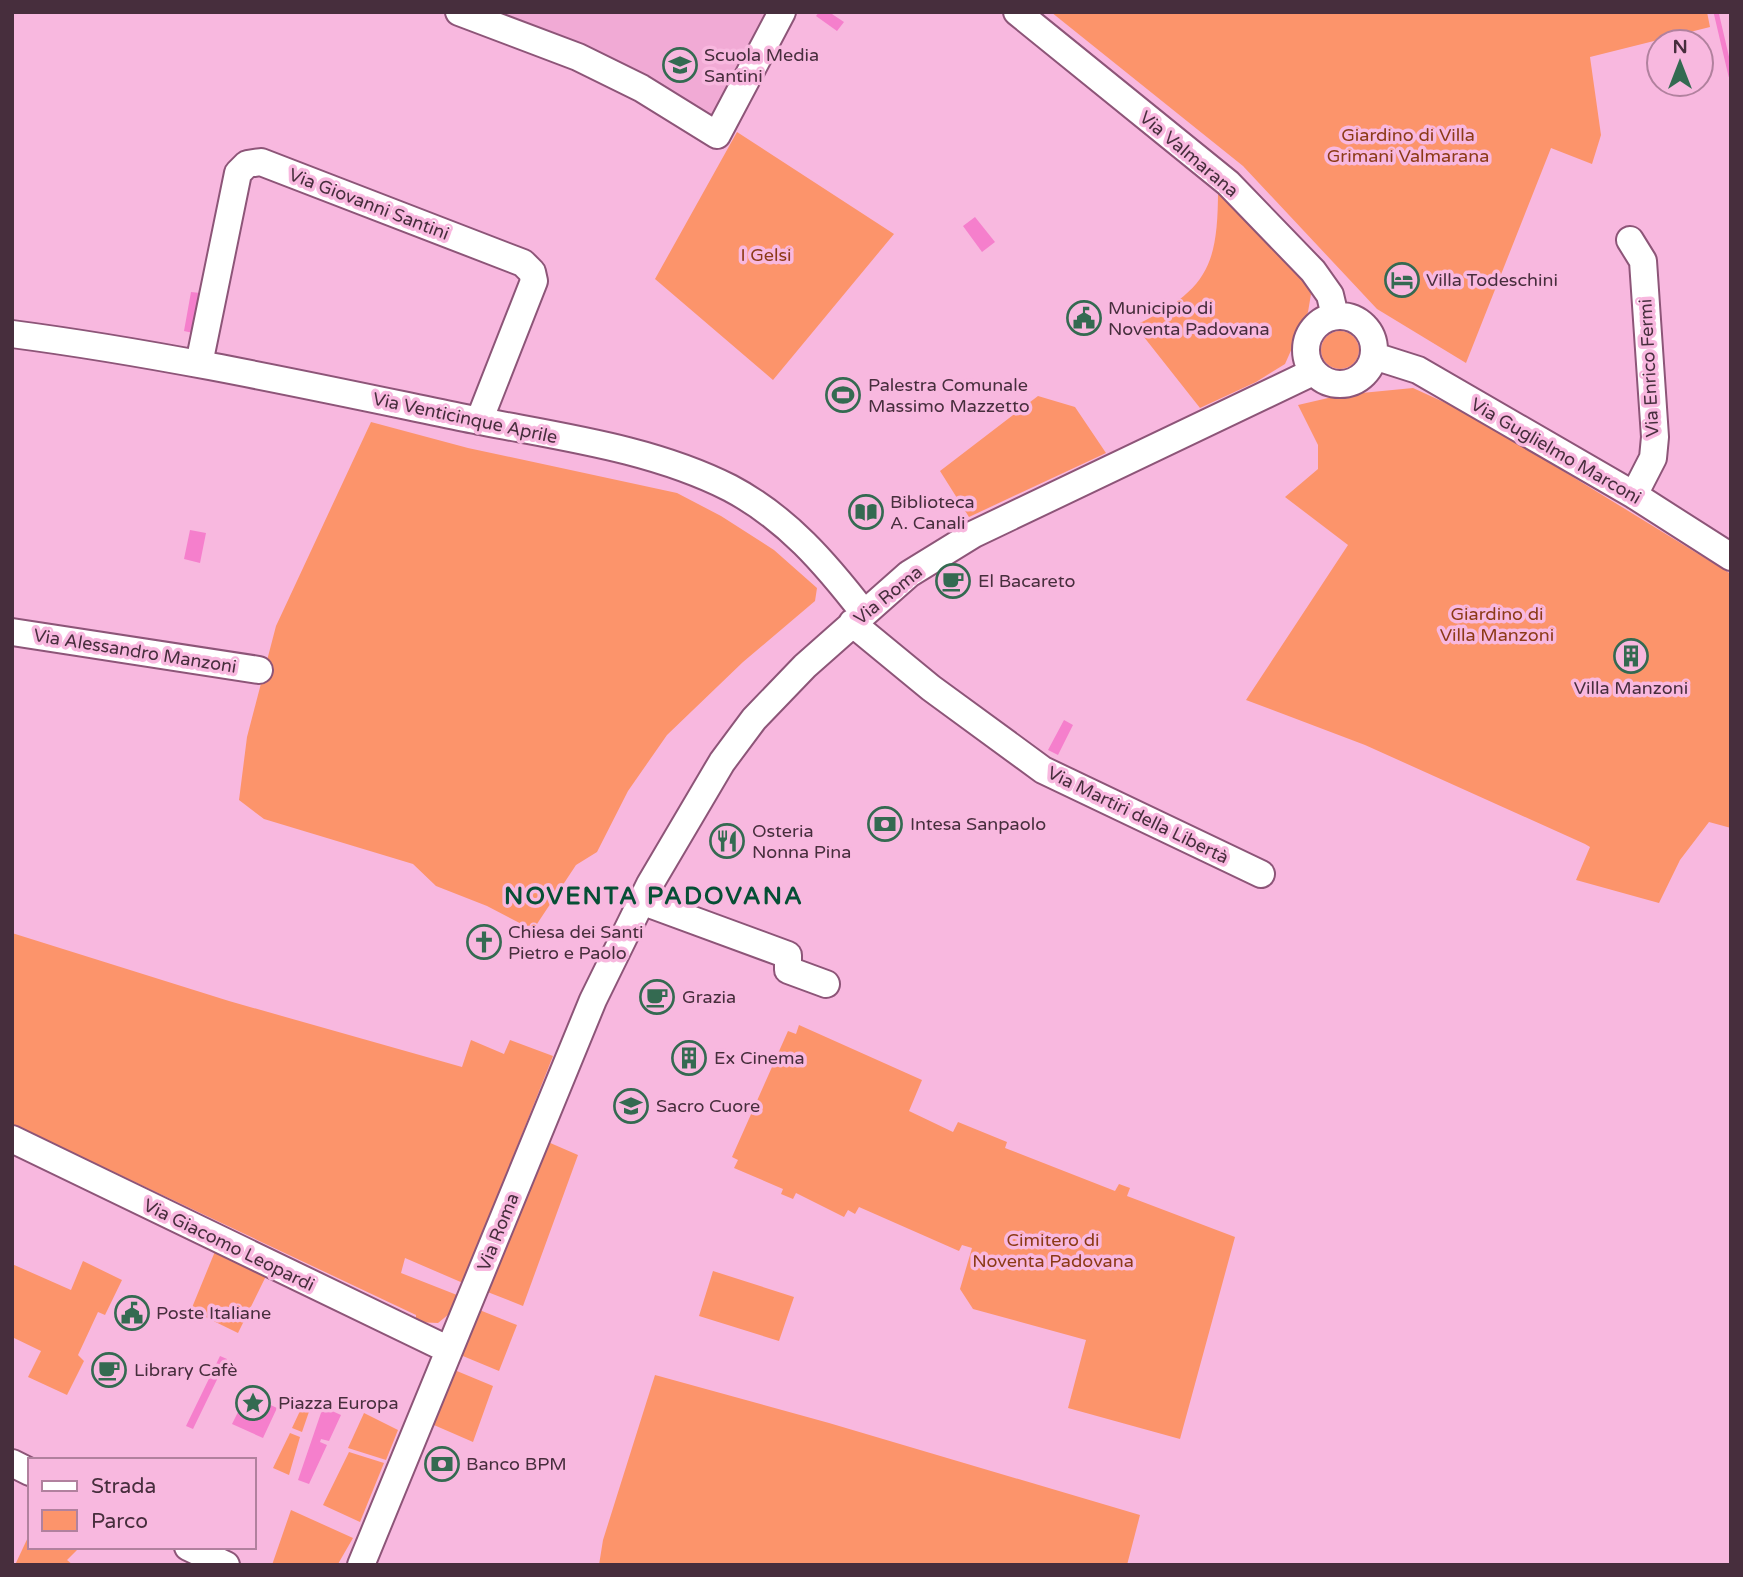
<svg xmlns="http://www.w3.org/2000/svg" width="1743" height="1577" viewBox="0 0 1743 1577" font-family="'Varela Round',sans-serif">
<rect width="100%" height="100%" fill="#f8b8df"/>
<path fill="#f1aad5" d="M503,12h264l-55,105 -114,-64z"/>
<path fill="#fc946b" d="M1051,12h656l3,15 -120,30 11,78 -9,29 -41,-16 -85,215 -89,-54 -134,-143z
M737,132l157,102 -121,146 -118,-101z
M1218,190l78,77 15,27 -3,18 -23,52 -29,18 -56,26 -60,-76 -2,-8c69,-34 80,-58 80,-134z
M1321 350a19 19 0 1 1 38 0a19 19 0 1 1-38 0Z
M1413,388l59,27 259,159v254l-22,-6 -29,38 -21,43 -83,-23 14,-33 -5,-3 -220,-99 -119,-45 102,-155 -63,-48 33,-28v-24l-20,-40 43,-10z
M1038,396l37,11 31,46 -137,64 -29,-46z
M371,422l97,26 209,45 44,23 53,34 43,38 -2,13 -72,61 -76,73 -39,56 -31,61 -21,13 -43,65 -46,-24 -51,-20 -23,-22 -149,-45 -25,-19 8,-63 29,-111z
M12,933l217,68 233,66 9,-27 33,14 6,-14 43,16 -90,227 -58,-25 -4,15 56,22 -8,19 -11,9 -22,-1v-7l-404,-191z
M799,1025l123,55 -13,31 44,21 5,-10 49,20 -2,6 110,43 4,-7 11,4 -3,8 108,41 -55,202 -112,-31 18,-68 -113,-31 -13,-20 12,-41 -10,-3 -3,6 -100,-44 -4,7 -7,-4 -4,7 -48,-24 -3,6 -12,-5 2,-5 -49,-21 4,-8 -6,-3 56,-126 8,3z
M548,1142l30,13 -55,151 -38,-15z
M216,1249l51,25 -29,59 -47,-23z
M83,1261l39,19 -17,35 -7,-3 -20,43 6,6 -17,34 -39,-18 13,-26 -29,-14v-73l59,26z
M713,1271l81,26 -15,44 -80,-25z
M477,1309l40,16 -18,46 -41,-17z
M452,1369l41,17 -20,56 -46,-20z
M655,1375l174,48 311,92 -13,50h-528l4,-25z
M306,1398l7,2 -11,32 -10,-4z
M364,1413l34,17 -12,30 -38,-12z
M290,1433l10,4 -11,38 -16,-7z
M349,1452l35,11 -24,59 -37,-17z
M291,1510l62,28 -15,26 -66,1z
M30,1533v14l47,3 -10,10 6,5h-58z"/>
<path fill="#f57fcc" d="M819,12h10l15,10 -7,9 -21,-15z
M975,217l20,25 -13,10 -19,-26z
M191,292l9,1 -7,40 -9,-2z
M190,530l16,3 -6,30 -16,-4z
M1064,720l9,5 -15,30 -10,-5z
M220,1356l7,3 -34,70 -7,-3z
M247,1394l30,14 -14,30 -31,-14z
M323,1407l18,8 -12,26 -8,-2 -1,3 7,3 -18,39 -11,-4z"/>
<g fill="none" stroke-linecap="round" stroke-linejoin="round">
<path stroke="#f57fcc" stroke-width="5" d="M1716,12l15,64"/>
<g stroke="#8d5578" stroke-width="30">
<path id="minor" d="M459,12l119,45 63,31 76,47 65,-123
M1017,12l211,171 85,88 17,24 5,21
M1630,240l13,21 12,176 -2,21 -19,37
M1306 350a34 34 0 1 1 68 0a34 34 0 1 1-68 0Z
M12,334c153,20 303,53 453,84 88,18 184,29 265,70 57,30 96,76 134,125
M1374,356l44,14 216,125 97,62
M199,364l39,-191 9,-9 14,-2 262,101 9,9 2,9 -55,140
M852,623l79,65 112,82 218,104
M12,632l247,38
M641,901l147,54v15l38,14
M12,1139l435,210
M12,1463l18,9
M188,1547l38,18
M361,1565l232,-565 57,-116 72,-122 32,-43 51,-53 104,-92 65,-40 339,-162"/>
</g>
<use href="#minor" stroke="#fff" stroke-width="26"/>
</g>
<defs>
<g id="school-ring" transform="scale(1.75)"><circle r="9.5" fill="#f8b8df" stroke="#346a51" stroke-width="1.5"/><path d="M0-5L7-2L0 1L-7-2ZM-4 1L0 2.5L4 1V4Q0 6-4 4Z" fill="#346a51"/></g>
<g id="hotel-ring" transform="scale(1.75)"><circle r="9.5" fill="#f8b8df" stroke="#346a51" stroke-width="1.5"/><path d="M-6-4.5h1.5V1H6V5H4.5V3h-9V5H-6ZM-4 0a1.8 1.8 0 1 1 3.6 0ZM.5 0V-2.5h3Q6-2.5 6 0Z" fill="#346a51"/></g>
<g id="civic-ring" transform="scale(1.75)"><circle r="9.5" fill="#f8b8df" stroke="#346a51" stroke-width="1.5"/><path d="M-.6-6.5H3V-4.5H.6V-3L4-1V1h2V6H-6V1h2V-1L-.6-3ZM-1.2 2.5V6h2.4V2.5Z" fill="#346a51"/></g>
<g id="stadium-ring" transform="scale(1.75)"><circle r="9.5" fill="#f8b8df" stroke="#346a51" stroke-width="1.5"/><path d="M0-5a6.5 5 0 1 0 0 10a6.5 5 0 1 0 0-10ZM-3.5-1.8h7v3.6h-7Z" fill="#346a51"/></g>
<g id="library-ring" transform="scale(1.75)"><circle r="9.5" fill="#f8b8df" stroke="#346a51" stroke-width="1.5"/><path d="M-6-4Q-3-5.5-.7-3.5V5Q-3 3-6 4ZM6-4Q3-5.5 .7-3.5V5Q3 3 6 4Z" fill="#346a51"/></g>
<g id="cafe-ring" transform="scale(1.75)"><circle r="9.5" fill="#f8b8df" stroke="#346a51" stroke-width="1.5"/><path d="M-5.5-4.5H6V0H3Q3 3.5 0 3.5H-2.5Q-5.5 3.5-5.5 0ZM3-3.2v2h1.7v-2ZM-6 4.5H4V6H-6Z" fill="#346a51"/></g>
<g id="building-ring" transform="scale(1.75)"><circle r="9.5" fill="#f8b8df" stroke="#346a51" stroke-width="1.5"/><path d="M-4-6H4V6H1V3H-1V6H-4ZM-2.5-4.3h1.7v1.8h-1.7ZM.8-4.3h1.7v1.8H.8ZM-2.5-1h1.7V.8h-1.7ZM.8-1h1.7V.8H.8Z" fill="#346a51"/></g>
<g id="bank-ring" transform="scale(1.75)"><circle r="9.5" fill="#f8b8df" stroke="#346a51" stroke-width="1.5"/><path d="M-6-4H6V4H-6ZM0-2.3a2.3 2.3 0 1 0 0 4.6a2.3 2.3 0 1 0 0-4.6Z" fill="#346a51"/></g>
<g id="restaurant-ring" transform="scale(1.75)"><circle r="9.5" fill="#f8b8df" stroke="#346a51" stroke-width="1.5"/><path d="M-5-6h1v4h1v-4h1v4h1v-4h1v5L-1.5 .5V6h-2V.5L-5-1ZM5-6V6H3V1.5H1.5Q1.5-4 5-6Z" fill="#346a51"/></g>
<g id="church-ring" transform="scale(1.75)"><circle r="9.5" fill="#f8b8df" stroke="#346a51" stroke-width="1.5"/><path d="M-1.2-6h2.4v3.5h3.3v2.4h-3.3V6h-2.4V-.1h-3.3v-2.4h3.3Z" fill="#346a51"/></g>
<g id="sight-ring" transform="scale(1.75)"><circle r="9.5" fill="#f8b8df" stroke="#346a51" stroke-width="1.5"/><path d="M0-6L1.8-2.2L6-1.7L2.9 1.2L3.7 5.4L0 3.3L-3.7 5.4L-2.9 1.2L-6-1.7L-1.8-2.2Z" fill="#346a51"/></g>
</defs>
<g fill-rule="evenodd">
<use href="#school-ring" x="680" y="65"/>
<use href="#hotel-ring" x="1402" y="280"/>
<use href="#civic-ring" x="1084" y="318"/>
<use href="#stadium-ring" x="843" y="395"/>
<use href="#library-ring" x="866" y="512"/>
<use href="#cafe-ring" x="953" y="581"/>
<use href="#building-ring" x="1631" y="656"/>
<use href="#bank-ring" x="885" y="824"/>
<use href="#restaurant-ring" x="727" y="841"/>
<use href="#church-ring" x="484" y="942"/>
<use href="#cafe-ring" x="657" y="997"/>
<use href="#building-ring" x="689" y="1058"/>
<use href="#school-ring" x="631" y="1106"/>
<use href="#civic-ring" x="132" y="1313"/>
<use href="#cafe-ring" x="109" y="1370"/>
<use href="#sight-ring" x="253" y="1403"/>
<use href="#bank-ring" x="442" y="1464"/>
</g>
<g text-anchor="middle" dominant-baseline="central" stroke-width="7" stroke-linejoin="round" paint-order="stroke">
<g font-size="18" fill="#472e3d" stroke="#f8b8df" text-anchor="start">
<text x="704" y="55">Scuola Media<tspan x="704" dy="21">Santini</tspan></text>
<text x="1426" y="280">Villa Todeschini</text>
<text x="1108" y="308">Municipio di<tspan x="1108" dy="21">Noventa Padovana</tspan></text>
<text x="868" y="385">Palestra Comunale<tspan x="868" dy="21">Massimo Mazzetto</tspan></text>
<text x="890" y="502">Biblioteca<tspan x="890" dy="21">A. Canali</tspan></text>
<text x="978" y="581">El Bacareto</text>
<text x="1631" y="688" text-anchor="middle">Villa Manzoni</text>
<text x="910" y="824">Intesa Sanpaolo</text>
<text x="752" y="831">Osteria<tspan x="752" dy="21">Nonna Pina</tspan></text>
<text x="508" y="932">Chiesa dei Santi<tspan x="508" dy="21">Pietro e Paolo</tspan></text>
<text x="682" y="997">Grazia</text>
<text x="714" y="1058">Ex Cinema</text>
<text x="656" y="1106">Sacro Cuore</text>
<text x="156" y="1313">Poste Italiane</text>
<text x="134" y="1370">Library Cafè</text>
<text x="278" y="1403">Piazza Europa</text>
<text x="466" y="1464">Banco BPM</text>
</g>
<g font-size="18" fill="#8b3a16" stroke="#f8b8df">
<text x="1408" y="135">Giardino di Villa<tspan x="1408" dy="21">Grimani Valmarana</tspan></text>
<text x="766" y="255">I Gelsi</text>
<text x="1497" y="614">Giardino di<tspan x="1497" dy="21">Villa Manzoni</tspan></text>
<text x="1053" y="1240">Cimitero di<tspan x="1053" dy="21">Noventa Padovana</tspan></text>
</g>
<g font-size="18" fill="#472e3d" stroke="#f8b8df">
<text transform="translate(1189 154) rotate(40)">Via Valmarana</text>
<text transform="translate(369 204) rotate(21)">Via Giovanni Santini</text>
<text transform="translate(1649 368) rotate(-93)">Via Enrico Fermi</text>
<text transform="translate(465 418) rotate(12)">Via Venticinque Aprile</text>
<text transform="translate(1556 451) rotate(30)">Via Guglielmo Marconi</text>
<text transform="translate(888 595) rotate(-39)">Via Roma</text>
<text transform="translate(135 651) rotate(9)">Via Alessandro Manzoni</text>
<text transform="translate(1138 815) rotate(26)">Via Martiri della Libertà</text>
<text transform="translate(498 1232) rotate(-68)">Via Roma</text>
<text transform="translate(229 1245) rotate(26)">Via Giacomo Leopardi</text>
</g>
<g font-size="24" font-weight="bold" letter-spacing="2" fill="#064f35" stroke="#f8b8df">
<text x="654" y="896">NOVENTA PADOVANA</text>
</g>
</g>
<rect width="1743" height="1577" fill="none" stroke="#472e3d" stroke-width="28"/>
<rect x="28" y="1458" width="228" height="91" fill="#f8b8df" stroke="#b1819e" stroke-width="2"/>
<rect x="42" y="1481" width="35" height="10" fill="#ffffff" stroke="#b1819e" stroke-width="2"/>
<text x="91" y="1493" font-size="21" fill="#472e3d">Strada</text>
<rect x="42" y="1510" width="35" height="21" fill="#fc946b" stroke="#b1819e" stroke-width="2"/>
<text x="91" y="1528" font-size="21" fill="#472e3d">Parco</text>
<g transform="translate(1680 63)"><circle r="33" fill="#f8b8df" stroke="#b1819e" stroke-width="2"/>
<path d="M0-5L12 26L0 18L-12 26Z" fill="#346a51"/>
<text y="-10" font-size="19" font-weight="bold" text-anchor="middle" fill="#472e3d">N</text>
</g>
</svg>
